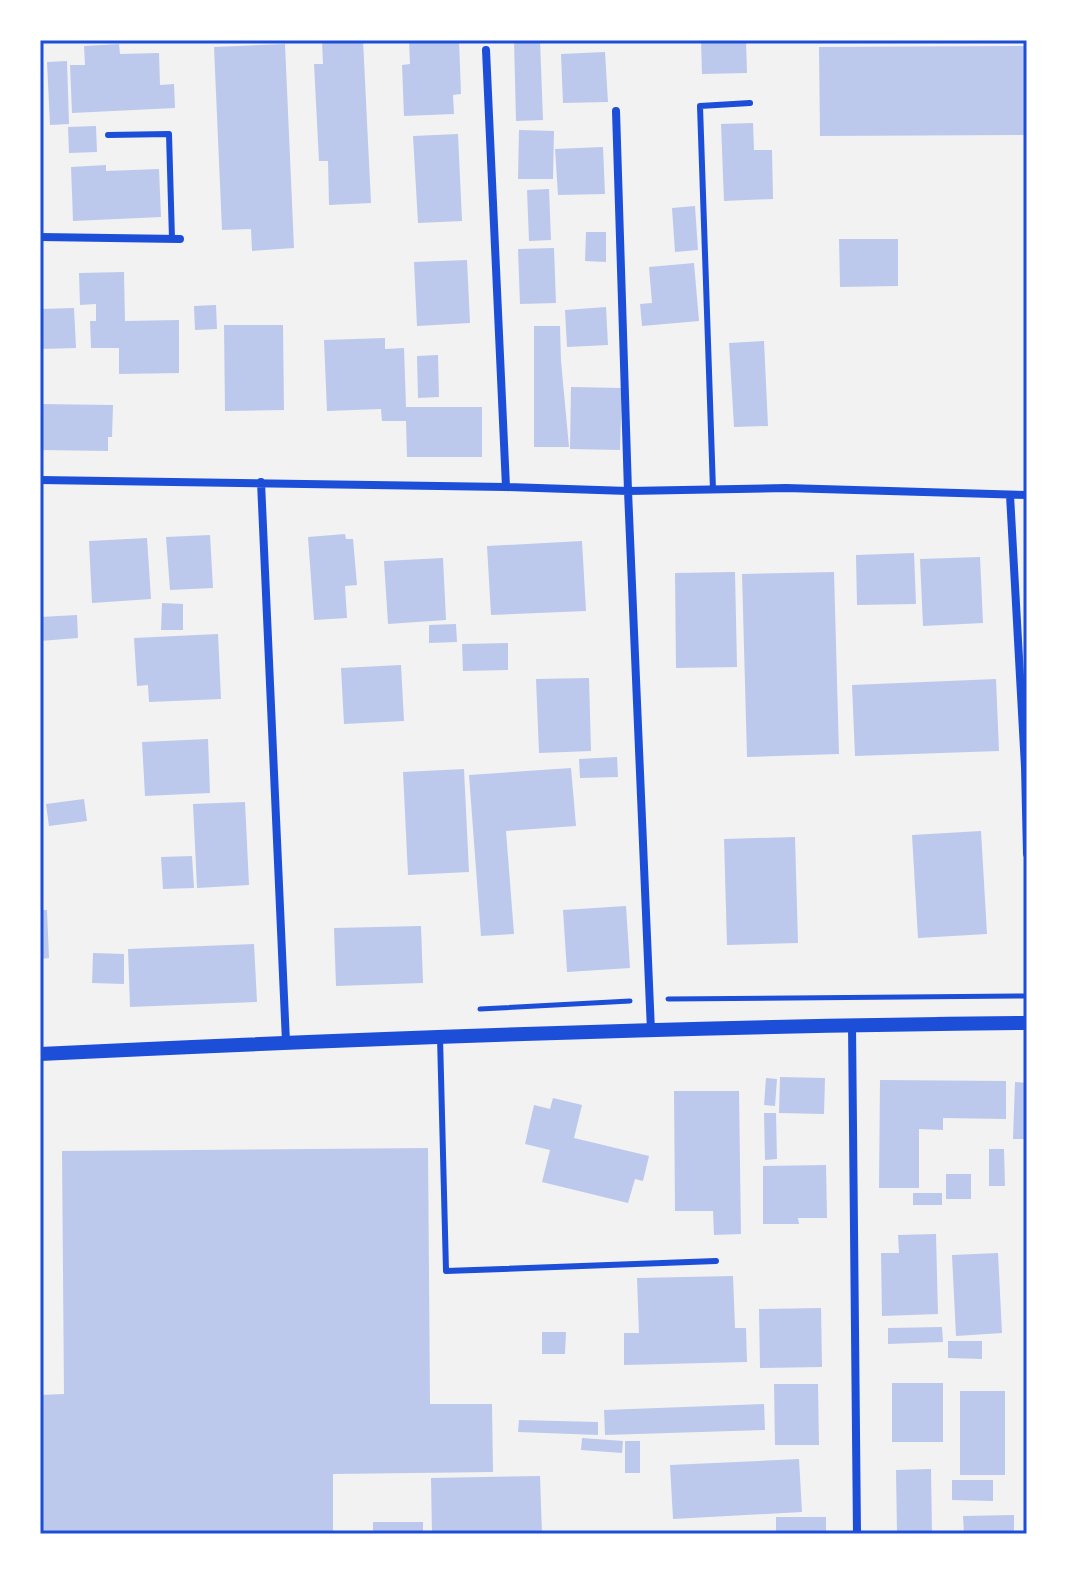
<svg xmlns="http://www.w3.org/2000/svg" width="1067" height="1574" viewBox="0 0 1067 1574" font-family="Karla,sans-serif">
<rect width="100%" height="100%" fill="#f2f2f2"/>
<path fill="#bdc9ec" d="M322,40h41l8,163 -42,2 -1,-44h-9l-5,-97h9z
M409,40h50l2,54 -8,1 1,19 -50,2 -2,-51 8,-1z
M514,40h26l3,80 -27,1z
M701,40h45l1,33 -45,1z
M119,44l1,10 39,-1 1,32 14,-1 1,24 -103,5 -2,-48h15l-1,-19z
M285,44l9,204 -42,3 -1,-22 -29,1 -8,-183z
M1027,46v89l-207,1 -1,-89z
M605,52l3,50 -45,1 -2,-49z
M67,61l2,63 -19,1 -3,-63z
M753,123l1,27h18l1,49 -49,2 -3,-77z
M96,126l1,26 -28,1 -1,-26z
M519,130l35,1 -1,48h-35z
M458,134l4,87 -44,2 -5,-87z
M603,147l2,47 -47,1 -3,-46z
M106,165v6l53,-2 2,48 -88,4 -2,-54z
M549,189l2,51 -22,1 -2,-51z
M695,206l3,44 -23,2 -3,-44z
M586,232h20v30l-21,-1z
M839,239h59v47l-58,1z
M554,248l2,55 -36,1 -2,-55z
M467,260l3,63 -53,3 -3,-64z
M694,263l5,58 -57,5 -2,-22 12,-1 -3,-36z
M124,272l1,49 54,-1v53l-60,1v-26h-28l-1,-27h6v-17l-16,1 -1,-32z
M216,305l1,24 -22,1 -1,-24z
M606,307l2,38 -41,2 -2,-37z
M74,308l2,40 -36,1v-40z
M224,325h59l1,85 -59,1z
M534,326h26l1,35 8,86h-35z
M385,338v11l19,-1 2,59h76v50h-75l-1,-36h-24l-1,-12 -54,2 -3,-71z
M764,341l4,85 -34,1 -5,-84z
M438,355l1,42 -21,1 -1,-42z
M571,387l51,1 -2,62 -50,-1z
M40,404l73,1 -1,32h-4v14l-68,-1z
M345,534l1,5h7l4,46 -12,1 2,32 -33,2 -6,-83z
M210,535l3,53 -43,2 -4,-53z
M147,538l4,61 -59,4 -3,-62z
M582,541l4,70 -95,4 -4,-69z
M914,553l2,51 -59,1 -1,-50z
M980,557l3,66 -60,3 -3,-67z
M443,558l3,62 -58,4 -4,-63z
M735,572l2,95 -61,1 -1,-95z
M834,572l5,182 -92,3 -5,-183z
M162,603l21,1v26h-22z
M77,615l1,23 -38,3v-24z
M456,624l1,18 -28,1v-18z
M218,634l3,65 -72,3 -1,-17 -11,1 -3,-48z
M508,643v27l-45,1 -1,-27z
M401,665l3,56 -60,3 -3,-56z
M589,678l2,73 -52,2 -3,-74z
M996,679l3,72 -144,5 -3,-71z
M208,739l2,54 -65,3 -3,-54z
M617,757l1,20 -38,1 -1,-19z
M571,768l5,58 -70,5 8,103 -33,2 -12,-161z
M464,769l5,103 -61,3 -5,-103z
M84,799l3,22 -38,5 -3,-22z
M245,802l4,83 -52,3 -4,-84z
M981,831l6,103 -69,4 -6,-103z
M795,837l3,106 -71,2 -3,-106z
M192,856l2,32 -31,1 -2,-32z
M626,906l4,62 -63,4 -4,-62z
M40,910h7l2,48 -9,1z
M421,926l2,57 -87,3 -2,-58z
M254,944l3,58 -127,5 -2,-58z
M93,953l31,1v30l-32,-1z
M780,1077l45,1 -1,36 -45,-1z
M766,1078l11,1 -2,27 -11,-1z
M880,1080l126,1v38l-63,-1v12l-24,-1v59h-40z
M1015,1082l12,1v56h-14z
M674,1091h65l2,143 -27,1 -1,-24h-38z
M553,1098l29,7 -8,33 75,18 -6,25 -8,-2 -7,24 -86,-21 8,-32 -25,-6 9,-39 16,4z
M764,1113h12l1,46 -12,1z
M428,1148l2,256h62l1,68 -160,2v60h-293v-139l24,-1 -2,-243z
M989,1149h15l1,37h-16z
M826,1165l1,53h-29l1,6h-36v-58z
M946,1174h25v25h-25z
M913,1193h29v12h-29z
M936,1234l2,80 -56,2 -1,-63h18l-1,-18z
M998,1253l4,80 -46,3 -4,-81z
M733,1276l2,52h11l1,34 -123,3v-32h15l-2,-55z
M821,1308l1,59 -62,1 -1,-59z
M942,1327l1,15 -55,2v-16z
M542,1332h24l-1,22h-23z
M948,1341h34v18l-34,-1z
M892,1383h51v59h-51z
M774,1384h44l1,61h-44z
M960,1391h45v84h-45z
M764,1404l1,26 -160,5 -1,-25z
M519,1420l79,2v13l-80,-3z
M582,1438l41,3 -1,12 -41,-3z
M625,1441h15v32h-15z
M799,1459l3,53 -129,7 -3,-54z
M931,1469l1,65h-35l-1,-64z
M540,1476l2,58h-110l-1,-56z
M952,1480h41v21l-41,-1z
M1014,1515v19h-50l-1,-18z
M776,1517h50v17h-50z
M373,1522h50v12h-50z"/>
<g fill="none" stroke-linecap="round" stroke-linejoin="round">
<path stroke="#1d4ed8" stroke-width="5" d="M668,999l359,-3
M480,1009l150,-8"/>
<path stroke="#1d4ed8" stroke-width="6" d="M108,135l61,-1 3,105
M713,490l-13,-384 50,-3
M440,1037l6,234 270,-10"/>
<path stroke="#1d4ed8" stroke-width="8" d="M486,50l20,437
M616,111l12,380 23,540
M40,237l140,2
M40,480l466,7 122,4 158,-3 241,7
M261,482l25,560
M1010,495l15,272 2,87
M852,1025l5,509"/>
<path stroke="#1d4ed8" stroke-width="14" d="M40,1054c329,-16 658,-28 987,-31"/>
</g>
<rect width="1067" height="1574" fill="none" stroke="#ffffff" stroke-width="84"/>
<rect x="42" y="42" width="983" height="1490" fill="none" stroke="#1d4ed8" stroke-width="3"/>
</svg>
